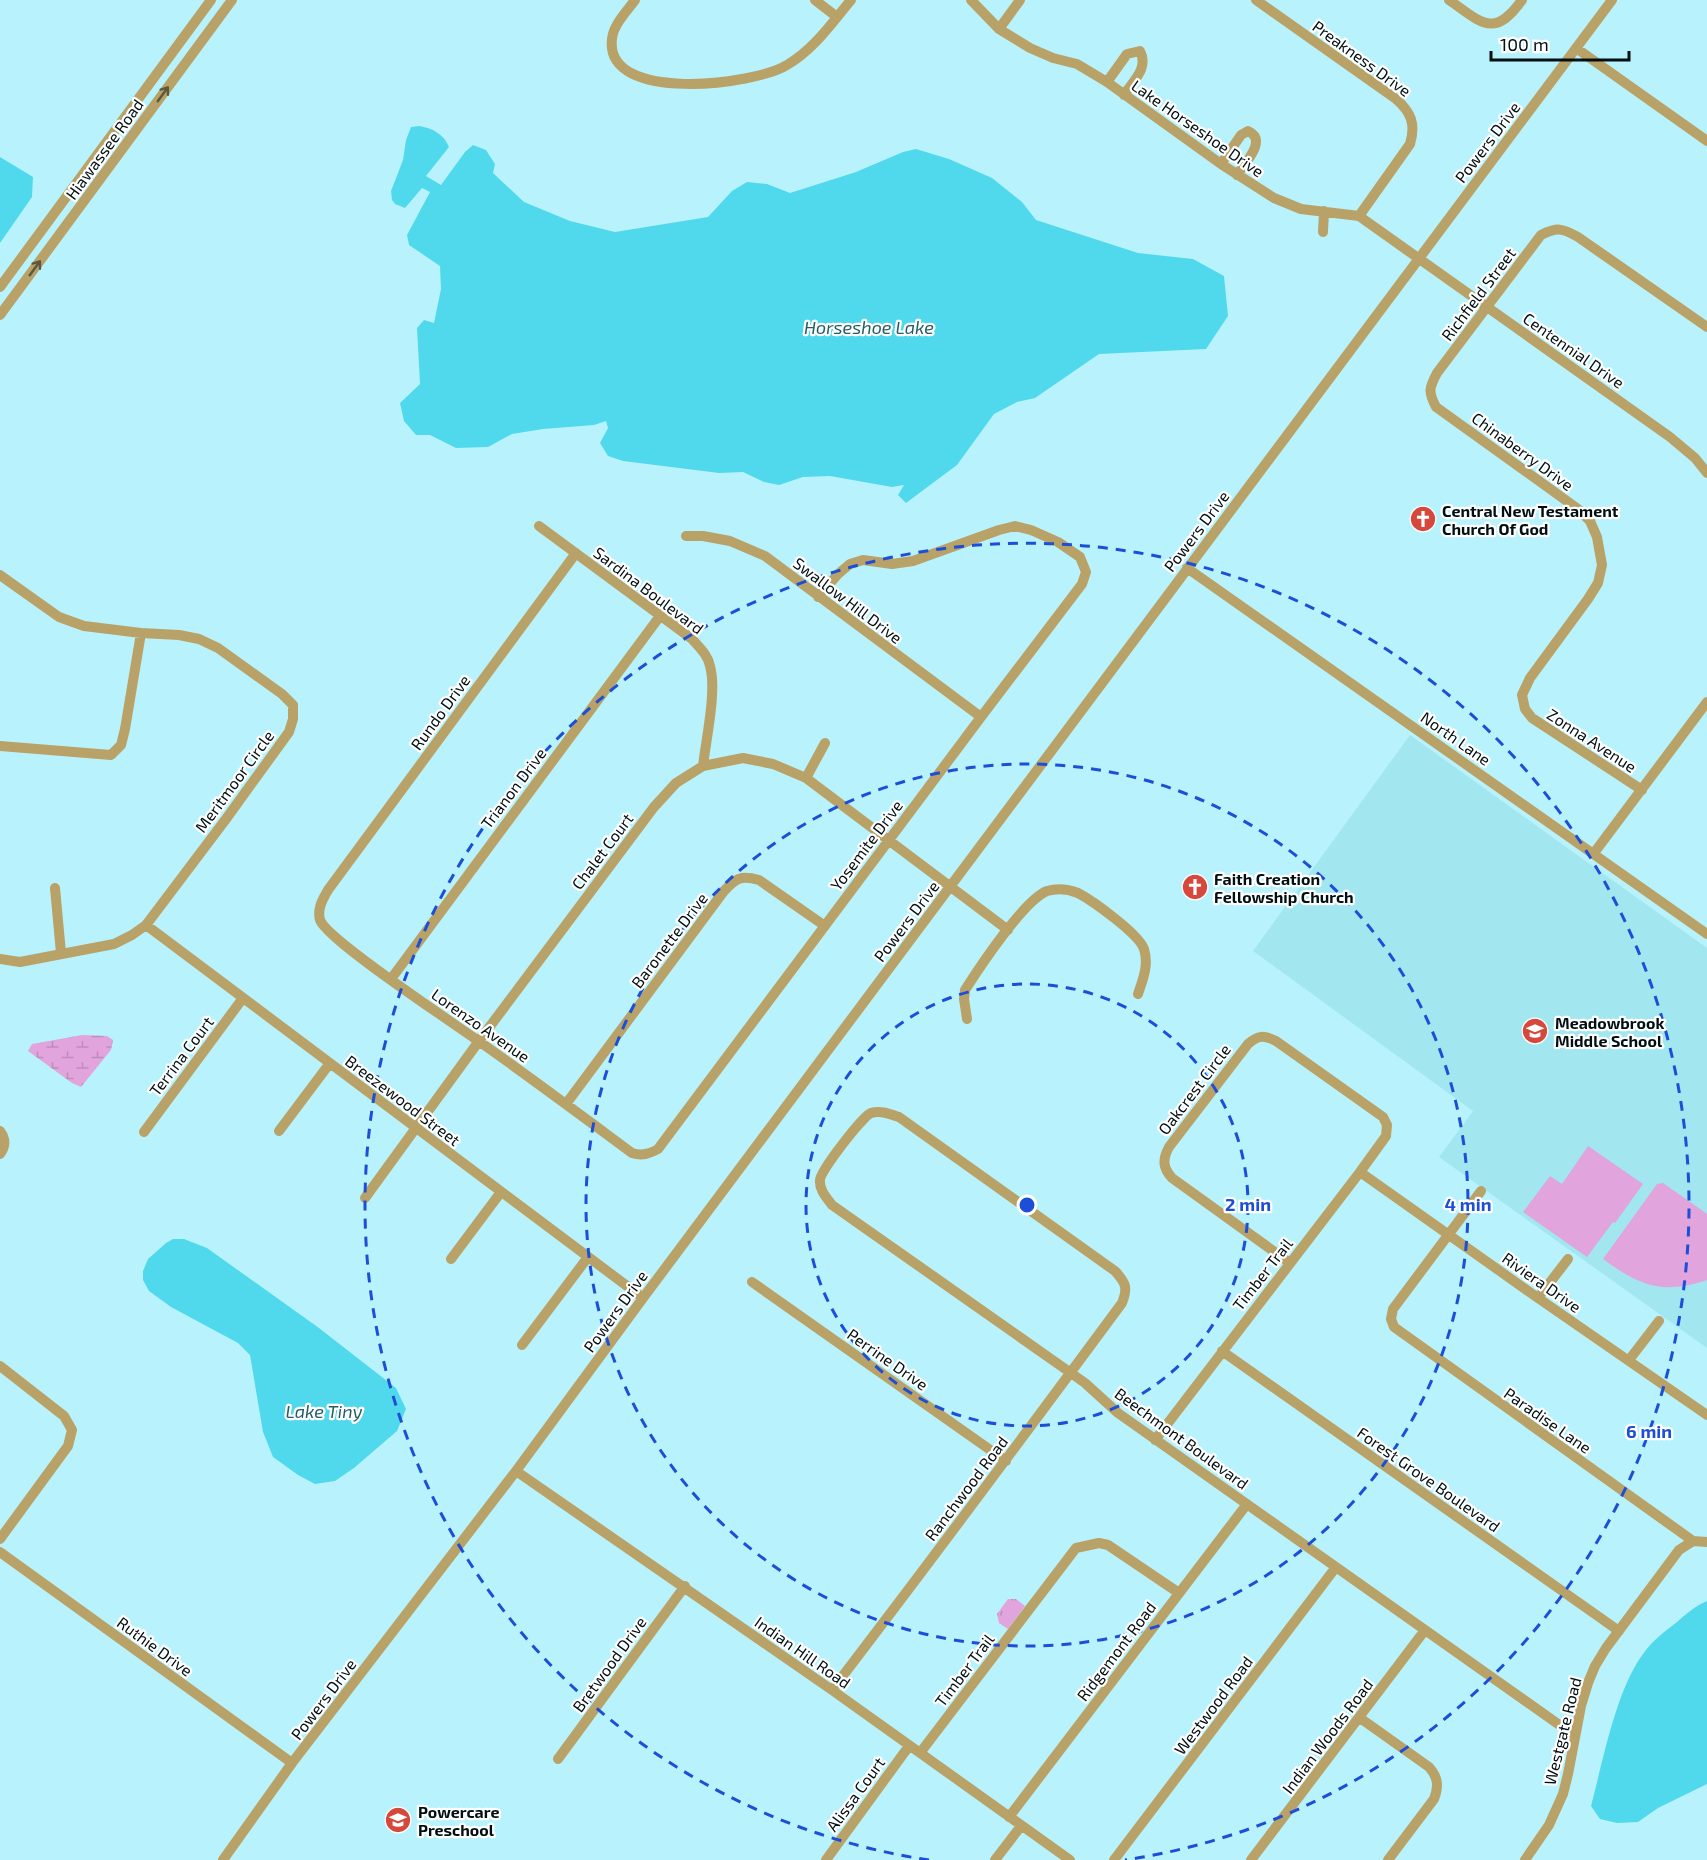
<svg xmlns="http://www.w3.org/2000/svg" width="1707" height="1860" viewBox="0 0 1707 1860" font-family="'Exo 2',sans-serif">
<defs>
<pattern id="grass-tufts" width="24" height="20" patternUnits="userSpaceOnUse" patternTransform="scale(1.5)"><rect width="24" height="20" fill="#e1a4dd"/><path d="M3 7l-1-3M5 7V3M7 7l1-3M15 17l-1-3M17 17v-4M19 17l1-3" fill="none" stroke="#bf8cbd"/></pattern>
<pattern id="wetland-marsh" width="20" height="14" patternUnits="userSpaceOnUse" patternTransform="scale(1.5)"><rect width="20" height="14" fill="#e1a4dd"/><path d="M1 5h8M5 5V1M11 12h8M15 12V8" fill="none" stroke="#bf8cbd"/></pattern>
</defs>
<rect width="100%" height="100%" fill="#b8f3fd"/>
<path fill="#a2e6f0" d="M1410,735l297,213v400l-268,-191 34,-46 -220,-160z"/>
<path fill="url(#grass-tufts)" d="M1008,1599h8l9,7 -17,23 -9,-6 -2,-9z"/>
<path fill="url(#wetland-marsh)" d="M82,1035l25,1 6,4 -2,10 -30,37 -9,-4 -44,-32 4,-7z"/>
<path fill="#e1a4dd" d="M1588,1146l55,38 -28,39 -2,-1 -26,35 -64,-45 27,-36 12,8z
M1663,1183l44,31v66c-45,15 -67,6 -104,-21l54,-75z"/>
<path fill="#50d9ec" d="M419,126c13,2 25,8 30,21l-23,29 15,9 24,-33 8,-7 13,5 9,14 -2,9 31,29 46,19 45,11 93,-15 24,-26 15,-9 20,2 23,9 66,-21 47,-20 13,-3 33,10 43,19 30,24 14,18 102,33 55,6 31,17 4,40 -22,33 -107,5 -64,44 -18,4 -23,12 -37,51 -51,38 -8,-8 6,-10 -12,2 -62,-11 -27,1 -24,8 -15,-3 -21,-10 -24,1 -96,-12 -15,-5 -8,-13 8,-15 -2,-7 -12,4 -51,4 -31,5 -24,13 -32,1 -26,-13h-14l-12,-14 -4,-18 20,-19 -3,-56 7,-8 10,3 7,-34 -1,-23 -31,-21 -2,-10 23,-43 -8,-4 -17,20 -10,-4 -3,-4 -1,-9 12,-31 3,-20 5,-13z
M0,157l33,20 -1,20 -32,46z
M173,1239h11l23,9 112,80 77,60 10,21 -9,22 -43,37 -19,13 -20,3 -17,-9 -25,-18 -10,-25 -13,-77 -12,-12 -67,-36 -22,-16 -6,-11v-9l5,-12 18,-16z
M1707,1601v183l-49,24 -20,14 -21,1 -17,-4 -9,-13c12,-45 25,-116 52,-152 9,-13 22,-23 34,-32 9,-8 18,-16 30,-21z"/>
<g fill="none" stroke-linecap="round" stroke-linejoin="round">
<path stroke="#b9a268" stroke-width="10" d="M635,0c-8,11 -22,25 -23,39 -8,65 143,46 175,26 27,-16 44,-41 64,-65
M815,0l22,17
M971,0l28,29 31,19 23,10 24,6 30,18 114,82 53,34 27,11 58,7 311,221 25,21 12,15
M1256,0l140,99c15,13 20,25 14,45l-51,72
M1449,0c33,23 45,39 73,0
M999,29l21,-29
M1576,48l131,93
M1107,82l20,-28 13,-3c9,17 -7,30 -16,44
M1221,164l20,-29 7,-4c20,9 -3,32 -11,44
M1323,232l1,-21
M0,287l211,-287
M0,315l232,-315
M539,526l153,113c7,8 16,16 18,27 7,25 -4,73 -7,100
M686,536h17l27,5 35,15 216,161
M576,553l-248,337c-5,9 -11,18 -8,30 7,20 135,104 160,122 51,36 102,74 152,111 10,3 17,1 26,-4l323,-432 101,-133 4,-12 -6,-15 -22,-15 -27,-12 -16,-4 -16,4 -86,31 -21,3 -29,-4 -13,4 -12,10 -20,23
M1187,568l520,366
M0,575l59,42 25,9 57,7 38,2 20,4 19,9 64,46 11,11v14l-4,13 -63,87 -80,106 -14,10 -18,9 -94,18 -20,-3
M0,746l111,9 10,-10 4,-16 16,-96
M806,778l19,-35
M1642,790l-110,-72 -7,-9 -3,-14 8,-17 58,-79 10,-16 4,-18 -5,-28 -7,-16 -12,-12 -142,-102c-8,-15 -7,-19 1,-34l104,-138c16,-8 21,-7 37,2l129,90
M1594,853l113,-151
M55,888l6,65
M146,925l497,373
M391,979l269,-363
M967,1019l-3,-20 1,-9c14,-22 59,-90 82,-99 10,-3 21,-2 31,2 15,8 61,41 66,56 5,16 -1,30 -6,45
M566,1104l158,-213c12,-13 17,-16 35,-11l66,46
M0,1131c6,8 6,15 0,23
M279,1131l51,-68
M144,1132l99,-134
M1360,1172l178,126 169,117
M1481,1191l-88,118 -2,10 3,8 299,214
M365,1198l114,-157 175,-234 22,-24 27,-17 40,-8 30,6 33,14 202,152
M451,1259l50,-67
M752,1282l254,179
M1538,1298l30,-39
M522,1345l66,-88
M1222,1351l397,280
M1629,1360l30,-39
M0,1366l64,50 8,14 -4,16 -68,93
M1155,1440l205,-268 26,-36 1,-11 -4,-8 -107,-76c-12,-6 -18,-6 -28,3l-79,103c-7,13 -6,21 3,31l118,85
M516,1471l316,219 238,170
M0,1552l292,211
M832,1690c98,-128 194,-257 290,-387 6,-15 4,-20 -7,-32l-216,-154c-9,-3 -19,-7 -28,-4 -8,3 -51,58 -51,67 -1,10 7,18 12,25l239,168 14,10 33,30 457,323
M1360,1718l69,49c9,10 10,19 5,32l-46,61
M920,1753l156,-205 23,-5 9,2 71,48
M558,1759l127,-173
M1009,1817l238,-313
M223,1860l69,-97 224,-292 127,-173 969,-1298
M826,1860l83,-114
M995,1860l26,-34
M1114,1860l222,-293
M1251,1860l174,-230
M1525,1860l24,-35 14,-31 5,-20 13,-68 7,-23 7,-17 11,-18 73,-98 14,-9 14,1"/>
</g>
<defs><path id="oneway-shaft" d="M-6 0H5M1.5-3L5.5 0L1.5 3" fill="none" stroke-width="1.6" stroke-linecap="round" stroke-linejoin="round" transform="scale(1.5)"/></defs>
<g stroke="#5c583d">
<use href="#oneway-shaft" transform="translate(163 94) rotate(-54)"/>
<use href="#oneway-shaft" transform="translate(35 268) rotate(-54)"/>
</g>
<g fill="none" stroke="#1d4ed8" stroke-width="3" stroke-dasharray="10 8">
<circle cx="1027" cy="1205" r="221"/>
<circle cx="1027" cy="1205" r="441"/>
<path d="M929 1860A662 662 0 1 1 1125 1860"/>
</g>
<defs>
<g id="church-disc" transform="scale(1.35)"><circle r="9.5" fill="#d6483c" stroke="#fff"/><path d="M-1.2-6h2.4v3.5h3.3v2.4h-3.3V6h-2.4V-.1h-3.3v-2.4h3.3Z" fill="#fff"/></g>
<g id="school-disc" transform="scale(1.35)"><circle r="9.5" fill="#d6483c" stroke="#fff"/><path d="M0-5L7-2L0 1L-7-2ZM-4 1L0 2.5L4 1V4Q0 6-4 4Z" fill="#fff"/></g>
</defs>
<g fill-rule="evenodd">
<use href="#church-disc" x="1423" y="519"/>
<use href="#church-disc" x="1195" y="887"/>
<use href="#school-disc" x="1535" y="1031"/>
<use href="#school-disc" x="398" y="1820"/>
</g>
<g text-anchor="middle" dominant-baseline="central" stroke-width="4.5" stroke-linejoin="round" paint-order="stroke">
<g font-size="16" fill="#000f12" stroke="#fff">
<text transform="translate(1362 58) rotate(36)">Preakness Drive</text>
<text transform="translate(1198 128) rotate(35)">Lake Horseshoe Drive</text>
<text transform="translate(1487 142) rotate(-53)">Powers Drive</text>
<text transform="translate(104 149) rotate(-54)">Hiawassee Road</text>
<text transform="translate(1478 294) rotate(-53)">Richfield Street</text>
<text transform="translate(1574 350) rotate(35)">Centennial Drive</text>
<text transform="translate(1523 451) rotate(36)">Chinaberry Drive</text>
<text transform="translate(1196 531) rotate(-53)">Powers Drive</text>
<text transform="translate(649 590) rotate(37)">Sardina Boulevard</text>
<text transform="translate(848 600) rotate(37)">Swallow Hill Drive</text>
<text transform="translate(440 712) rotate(-54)">Rundo Drive</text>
<text transform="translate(1456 738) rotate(35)">North Lane</text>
<text transform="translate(1592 740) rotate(33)">Zonna Avenue</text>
<text transform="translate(234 781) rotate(-54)">Meritmoor Circle</text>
<text transform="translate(513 788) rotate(-53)">Trianon Drive</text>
<text transform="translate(866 845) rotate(-53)">Yosemite Drive</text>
<text transform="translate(602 851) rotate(-53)">Chalet Court</text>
<text transform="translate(906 921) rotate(-53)">Powers Drive</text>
<text transform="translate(669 940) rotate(-53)">Baronette Drive</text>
<text transform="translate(481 1025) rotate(35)">Lorenzo Avenue</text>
<text transform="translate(181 1056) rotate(-53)">Terrina Court</text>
<text transform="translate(1194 1089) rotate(-53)">Oakcrest Circle</text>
<text transform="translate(403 1100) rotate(37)">Breezewood Street</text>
<text transform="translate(1262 1274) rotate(-52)">Timber Trail</text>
<text transform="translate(1542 1282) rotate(35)">Riviera Drive</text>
<text transform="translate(615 1311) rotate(-54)">Powers Drive</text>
<text transform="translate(888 1359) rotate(35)">Perrine Drive</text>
<text transform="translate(1548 1420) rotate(35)">Paradise Lane</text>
<text transform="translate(1182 1438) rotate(36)">Beechmont Boulevard</text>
<text transform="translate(1429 1479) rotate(35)">Forest Grove Boulevard</text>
<text transform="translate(966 1488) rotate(-53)">Ranchwood Road</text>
<text transform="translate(155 1646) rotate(36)">Ruthie Drive</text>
<text transform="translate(1116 1651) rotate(-53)">Ridgemont Road</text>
<text transform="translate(803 1652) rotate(35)">Indian Hill Road</text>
<text transform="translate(609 1664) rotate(-54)">Bretwood Drive</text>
<text transform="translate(964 1670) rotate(-53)">Timber Trail</text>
<text transform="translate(323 1699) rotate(-53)">Powers Drive</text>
<text transform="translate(1213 1705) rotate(-53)">Westwood Road</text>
<text transform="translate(1562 1731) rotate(-76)">Westgate Road</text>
<text transform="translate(1327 1736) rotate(-53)">Indian Woods Road</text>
<text transform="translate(855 1794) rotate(-54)">Alissa Court</text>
</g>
<g font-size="16" font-weight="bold" fill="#000f12" stroke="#fff" text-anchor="start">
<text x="1442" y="510">Central New Testament<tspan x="1442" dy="18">Church Of God</tspan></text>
<text x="1214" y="878">Faith Creation<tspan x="1214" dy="18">Fellowship Church</tspan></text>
<text x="1555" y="1022">Meadowbrook<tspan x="1555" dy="18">Middle School</tspan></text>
<text x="418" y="1811">Powercare<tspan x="418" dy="18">Preschool</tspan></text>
</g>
<g font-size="18" font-style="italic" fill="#265e66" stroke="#fff">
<text x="869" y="327">Horseshoe Lake</text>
<text x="324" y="1411">Lake Tiny</text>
</g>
</g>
<circle cx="1027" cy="1205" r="9" fill="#1d4ed8" stroke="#fff" stroke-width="3"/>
<g font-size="18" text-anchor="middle" font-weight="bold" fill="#1d4ed8" stroke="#fff" stroke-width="4.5" stroke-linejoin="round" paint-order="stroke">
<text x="1248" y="1211">2 min</text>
<text x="1468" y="1211">4 min</text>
<text x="1649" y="1438">6 min</text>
</g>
<path d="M1491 51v9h138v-9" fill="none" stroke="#000f12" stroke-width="3"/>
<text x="1500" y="51" font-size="18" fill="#000f12" stroke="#ffffff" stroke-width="4.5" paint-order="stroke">100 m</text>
</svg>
